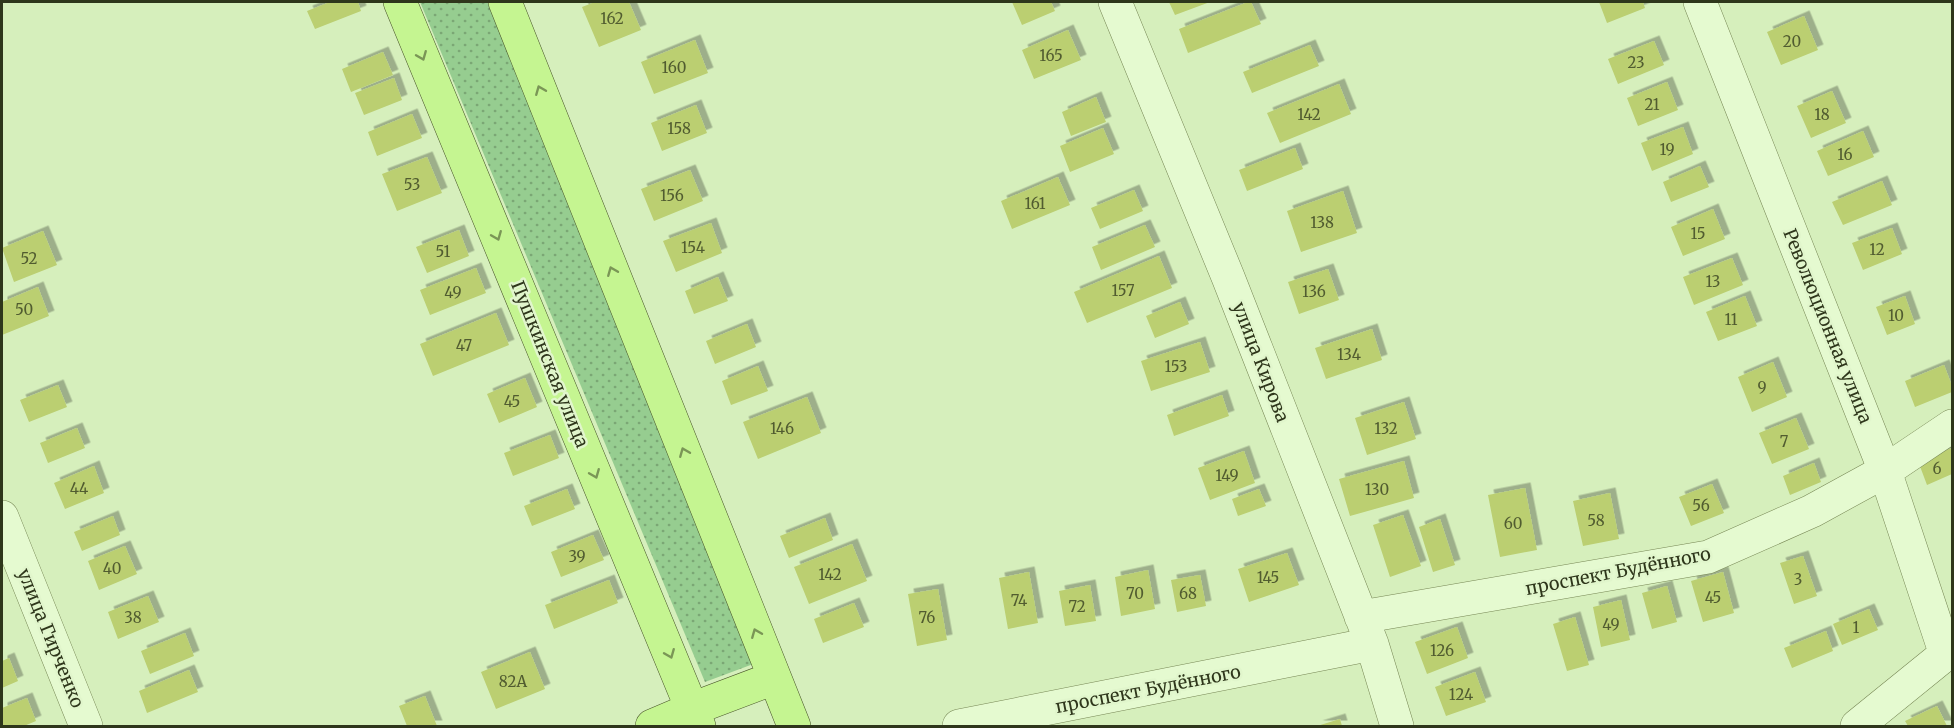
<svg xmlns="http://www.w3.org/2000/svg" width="1954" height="728" viewBox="0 0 1954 728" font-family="Merriweather,serif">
<defs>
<pattern id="green-dots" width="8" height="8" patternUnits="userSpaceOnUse" patternTransform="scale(1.5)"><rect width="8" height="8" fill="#96cd90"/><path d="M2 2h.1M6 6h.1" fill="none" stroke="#7ba775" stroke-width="1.8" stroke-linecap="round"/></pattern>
<filter id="shadow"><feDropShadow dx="5.5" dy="-5.5" stdDeviation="0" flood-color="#0004"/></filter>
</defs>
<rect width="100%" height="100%" fill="#d6efbc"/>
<path fill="url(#green-dots)" d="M420,2h72l272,658 -59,22z"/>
<path fill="#bbcf71" filter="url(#shadow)" d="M330,2h28l3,9 -46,18 -8,-18z
M595,2h34l12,28 -42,17 -17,-40z
M1012,2h39l4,9 -33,14z
M1169,2h41l-35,13z
M1248,2h3l10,22 -73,29 -9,-24z
M1599,2h44l2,6 -38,15z
M1804,16l14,34 -37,15 -14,-33z
M1068,30l13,30 -47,19 -12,-29z
M695,40l13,33 -54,21 -13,-32z
M1654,41l10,24 -46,19 -10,-25z
M1310,45l9,21 -67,27 -9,-21z
M383,52l10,23 -42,17 -9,-23z
M394,78l8,22 -38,15 -9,-22z
M1667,82l11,28 -40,16 -11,-28z
M1339,84l12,30 -71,29 -13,-30z
M1832,91l14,32 -35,15 -14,-32z
M1096,97l10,25 -35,14 -9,-24z
M696,105l11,28 -45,18 -11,-28z
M412,114l10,24 -45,18 -9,-24z
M1683,127l10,27 -41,17 -11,-28z
M1103,128l11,26 -44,18 -10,-26z
M1863,131l11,26 -46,19 -11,-25z
M1295,148l8,21 -56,22 -8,-21z
M427,157l15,36 -45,18 -15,-37z
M1700,166l9,21 -38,15 -8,-20z
M690,170l13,31 -49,20 -13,-32z
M1058,177l12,28 -58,24 -11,-28z
M1882,181l10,24 -49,20 -11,-23z
M1134,190l9,21 -43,18 -9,-21z
M1343,191l14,42 -56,19 -14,-41z
M1713,209l12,30 -42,17 -12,-29z
M711,223l11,30 -46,19 -13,-31z
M1145,225l10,22 -54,23 -9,-23z
M1892,228l10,26 -39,16 -11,-27z
M459,230l10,26 -42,17 -11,-26z
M43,231l14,34 -43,17 -12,-34z
M1159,256l13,32 -85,35 -13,-31z
M1732,258l11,27 -49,20 -11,-28z
M476,268l10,25 -56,22 -10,-25z
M1328,269l11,31 -40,14 -11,-32z
M718,277l10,24 -34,13 -9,-23z
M38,287l11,29 -47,19v-33z
M1745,296l12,30 -39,15 -12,-29z
M1905,296l10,28 -28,11 -11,-28z
M1180,302l9,22 -34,14 -9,-22z
M496,313l13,32 -76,31 -13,-32z
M747,324l9,23 -41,17 -9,-23z
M1372,329l10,31 -56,19 -11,-31z
M1200,342l10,30 -59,19 -10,-30z
M1773,362l14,35 -35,15 -14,-35z
M1944,365l8,21v6l-37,15 -10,-26z
M758,366l10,25 -37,14 -9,-24z
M525,378l12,29 -38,16 -12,-29z
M58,385l9,22 -38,15 -9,-22z
M1222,395l7,21 -55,20 -7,-21z
M807,397l14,36 -63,26 -15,-37z
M1404,402l12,37 -49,16 -12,-37z
M1796,418l13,31 -37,15 -13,-31z
M77,428l8,20 -37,15 -8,-20z
M550,435l9,23 -46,18 -9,-23z
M1952,448v26l-25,11 -9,-24z
M1244,451l11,32 -45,17 -12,-32z
M1404,461l10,37 -64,18 -11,-37z
M1814,463l7,19 -31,13 -7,-19z
M94,466l10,27 -39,16 -11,-26z
M1712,484l12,29 -33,13 -12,-29z
M1525,488l12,62 -37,7 -12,-62z
M567,489l8,20 -43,17 -8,-20z
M1259,489l7,17 -28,10 -6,-17z
M1610,493l9,46 -36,7 -10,-45z
M1403,515l18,51 -31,11 -17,-52z
M113,516l7,19 -38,16 -8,-19z
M825,518l8,22 -44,18 -9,-22z
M1440,519l15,46 -22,7 -14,-45z
M593,535l11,25 -43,17 -10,-25z
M852,544l15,37 -58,23 -15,-37z
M125,546l12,28 -38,16 -11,-29z
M1287,553l12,32 -50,17 -11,-33z
M1803,556l14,40 -23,8 -14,-41z
M1148,570l7,39 -34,7 -6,-39z
M1029,572l9,51 -30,6 -9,-51z
M1723,572l11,41 -31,9 -12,-41z
M1200,575l6,31 -29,6 -6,-32z
M609,580l9,23 -64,26 -9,-24z
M1090,585l6,36 -31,5 -6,-35z
M1667,586l10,36 -25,7 -10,-36z
M938,589l9,51 -30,6 -9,-52z
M148,596l11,26 -41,17 -10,-27z
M1621,600l9,40 -29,7 -8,-40z
M854,603l10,24 -41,16 -9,-24z
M1869,609l9,21 -36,15 -9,-21z
M1575,617l14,48 -22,6 -14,-47z
M1457,627l11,31 -41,16 -12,-32z
M1826,631l7,20 -41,17 -8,-20z
M185,633l9,23 -44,18 -9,-23z
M530,652l15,37 -49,20 -15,-37z
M9,658l9,23 -16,7v-27z
M189,670l9,22 -51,21 -8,-22z
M1475,672l11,30 -40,14 -11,-29z
M425,696l12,30h-30l-8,-20z
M27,698l9,23 -12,5h-21l-1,-18z
M1937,706l10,20h-39l-3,-5z
M1340,719l2,7h-25z"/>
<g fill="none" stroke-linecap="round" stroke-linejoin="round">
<g stroke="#778755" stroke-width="34">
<path id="minor" d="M1115,2l113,275 144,367 25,82
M1700,2l185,469 61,184
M2,517l84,209
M1361,617l347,-60 104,-46 73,-40 67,-45
M959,726l413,-82
M1857,726l95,-77"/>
</g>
<g stroke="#49542a" stroke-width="34">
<path id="major" d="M400,2l299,724
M505,2l289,724
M652,726l40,-17 82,-31"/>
</g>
<use href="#minor" stroke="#e5fad0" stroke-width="33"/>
<use href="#major" stroke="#c5f591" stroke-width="33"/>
</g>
<defs><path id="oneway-chevron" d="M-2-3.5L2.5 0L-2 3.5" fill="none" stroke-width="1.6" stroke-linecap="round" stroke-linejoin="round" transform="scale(1.5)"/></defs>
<g stroke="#7a9656">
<use href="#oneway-chevron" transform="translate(422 56) rotate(68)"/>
<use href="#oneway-chevron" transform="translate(540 90) rotate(-112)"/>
<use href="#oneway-chevron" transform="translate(497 236) rotate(68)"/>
<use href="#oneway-chevron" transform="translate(612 271) rotate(-112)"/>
<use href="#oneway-chevron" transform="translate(684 452) rotate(-112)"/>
<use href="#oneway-chevron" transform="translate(595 474) rotate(68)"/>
<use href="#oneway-chevron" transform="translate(756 633) rotate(-112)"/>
<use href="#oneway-chevron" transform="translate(670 654) rotate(68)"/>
</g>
<g text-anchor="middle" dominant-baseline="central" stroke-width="5" stroke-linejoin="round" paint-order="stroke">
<g font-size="15" fill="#515c30">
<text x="612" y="18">162</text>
<text x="1792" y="41">20</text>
<text x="1051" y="55">165</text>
<text x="1636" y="62">23</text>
<text x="674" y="67">160</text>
<text x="1652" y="104">21</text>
<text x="1309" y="114">142</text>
<text x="1822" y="114">18</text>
<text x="679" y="128">158</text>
<text x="1667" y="149">19</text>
<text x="1845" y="154">16</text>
<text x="412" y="184">53</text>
<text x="672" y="195">156</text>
<text x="1035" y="203">161</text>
<text x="1322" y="222">138</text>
<text x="1698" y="233">15</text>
<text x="693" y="247">154</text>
<text x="1877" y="249">12</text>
<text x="443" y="251">51</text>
<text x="29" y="258">52</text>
<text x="1713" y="281">13</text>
<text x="1123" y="290">157</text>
<text x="1314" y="291">136</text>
<text x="453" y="292">49</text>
<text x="24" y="309">50</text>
<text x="1896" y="315">10</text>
<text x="1731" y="319">11</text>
<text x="464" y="345">47</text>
<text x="1349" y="354">134</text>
<text x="1176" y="366">153</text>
<text x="1762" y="387">9</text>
<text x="512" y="401">45</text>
<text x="782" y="428">146</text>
<text x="1386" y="428">132</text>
<text x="1784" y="441">7</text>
<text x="1937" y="468">6</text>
<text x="1227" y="475">149</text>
<text x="79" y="488">44</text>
<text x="1377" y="489">130</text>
<text x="1701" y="505">56</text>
<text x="1596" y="520">58</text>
<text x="1513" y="523">60</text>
<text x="577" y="556">39</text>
<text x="112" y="568">40</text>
<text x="830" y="574">142</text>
<text x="1268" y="577">145</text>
<text x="1798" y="579">3</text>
<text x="1135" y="593">70</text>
<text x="1188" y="593">68</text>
<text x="1713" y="597">45</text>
<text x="1019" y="600">74</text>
<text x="1077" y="606">72</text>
<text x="133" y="617">38</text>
<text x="927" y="617">76</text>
<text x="1611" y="624">49</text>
<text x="1856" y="627">1</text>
<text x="1442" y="650">126</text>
<text x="513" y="681">82А</text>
<text x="1461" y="694">124</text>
</g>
<g font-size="18" fill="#2e361b" stroke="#e1f6cc">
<text transform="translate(1828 326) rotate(68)">Революционная улица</text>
<text transform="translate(1261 362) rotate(69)">улица Кирова</text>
<text transform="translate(550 364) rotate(68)">Пушкинская улица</text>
<text transform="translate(1618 571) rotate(-11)">проспект Будённого</text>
<text transform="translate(51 638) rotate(68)">улица Гирченко</text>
<text transform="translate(1148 689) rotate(-11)">проспект Будённого</text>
</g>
</g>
<rect width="1954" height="728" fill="none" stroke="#2e361b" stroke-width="6"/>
</svg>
